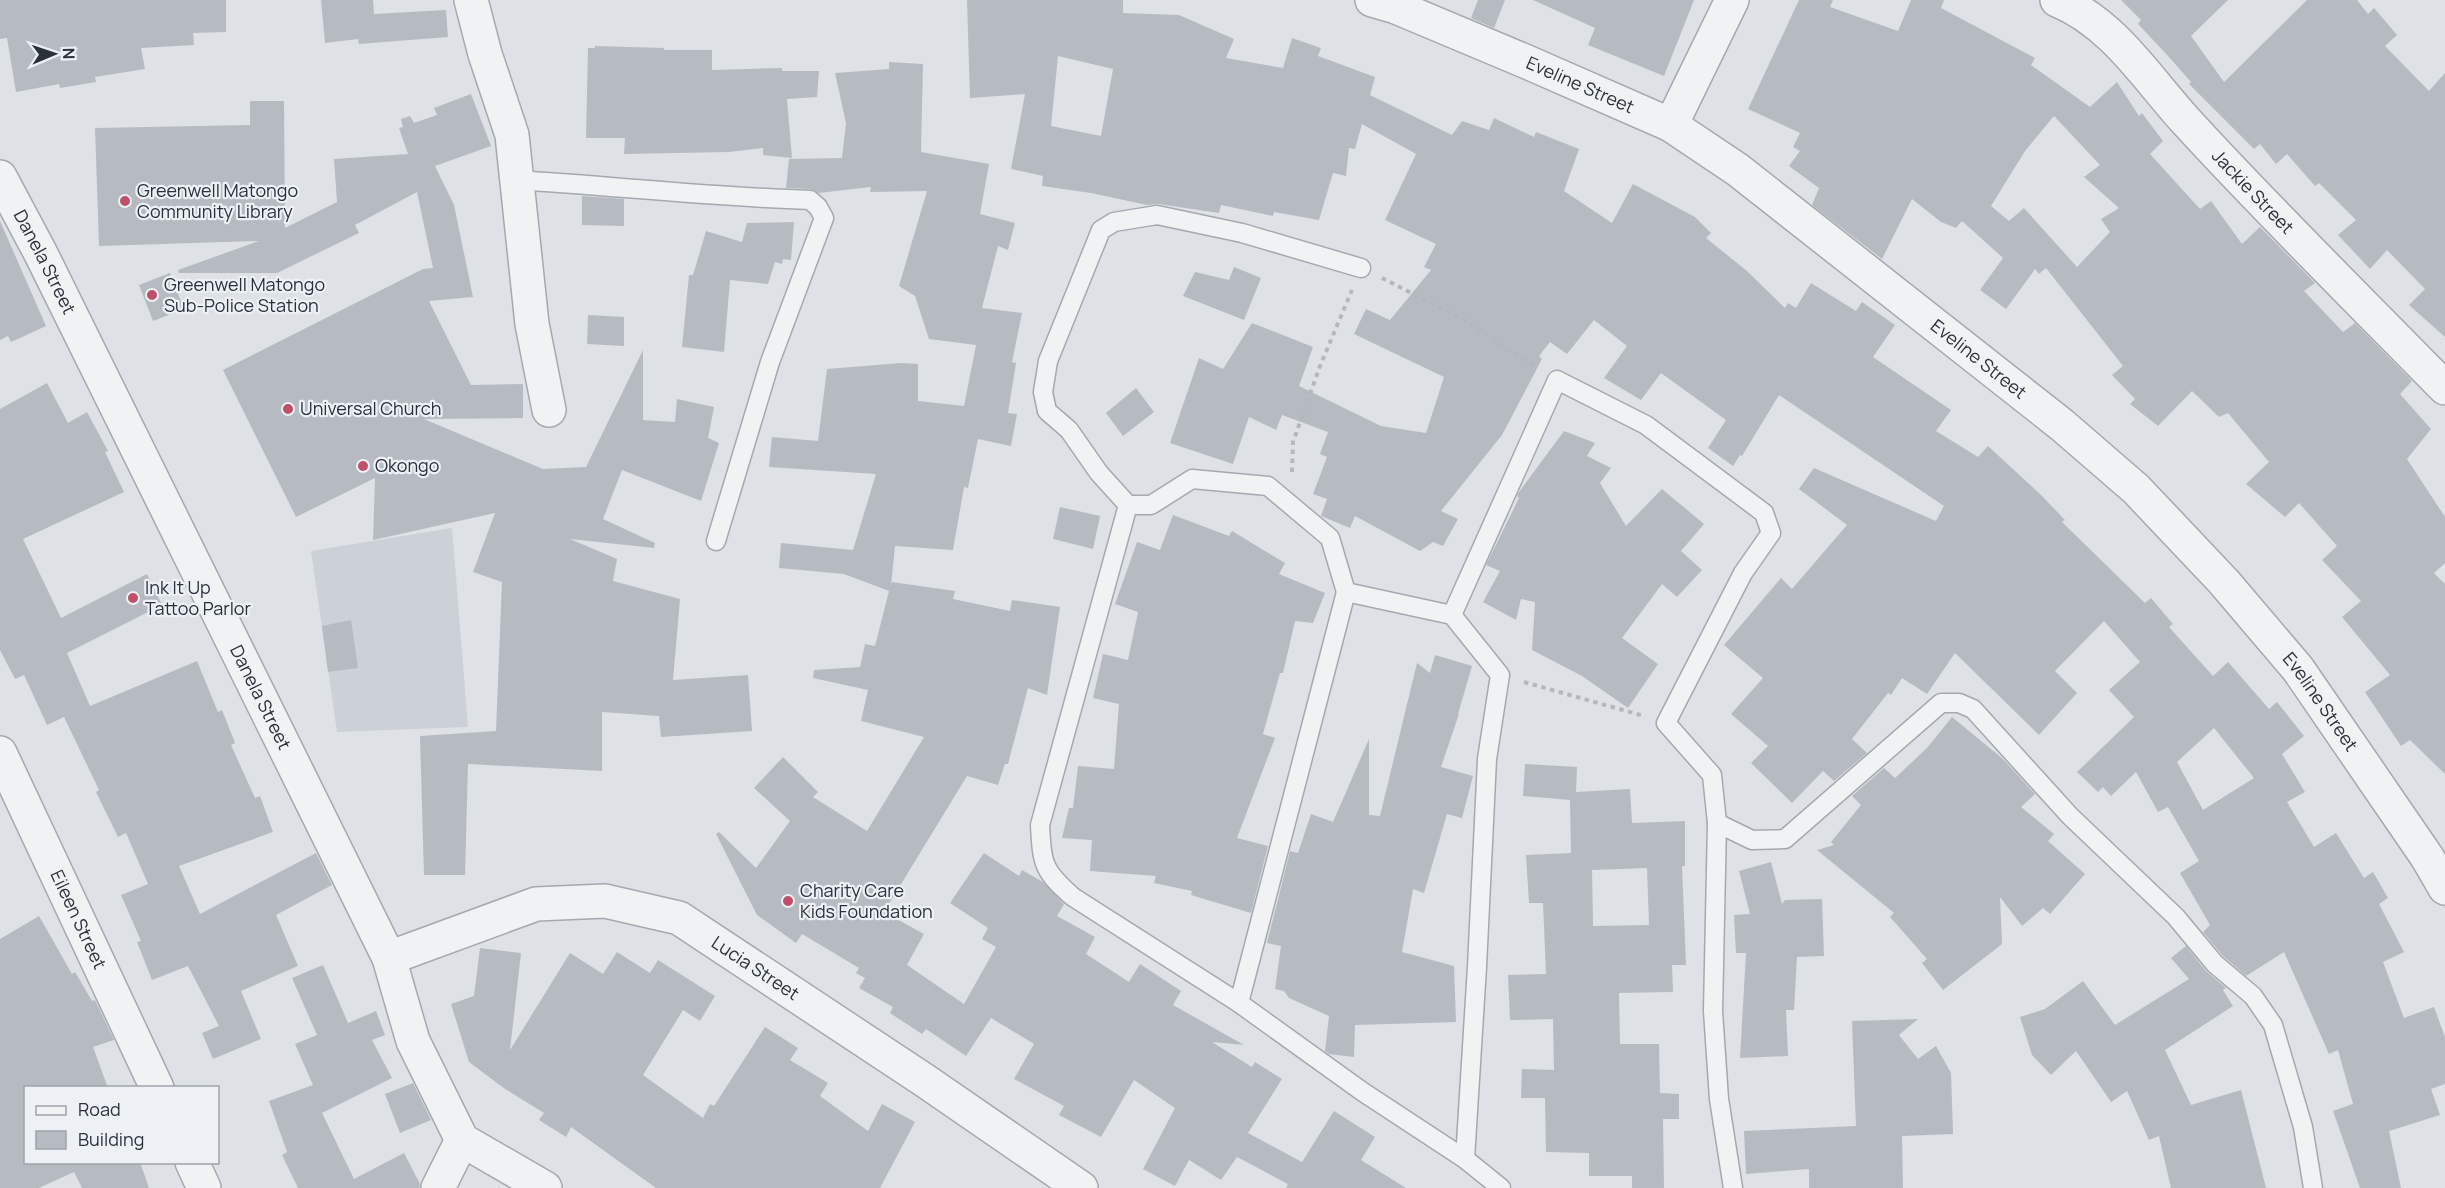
<svg xmlns="http://www.w3.org/2000/svg" width="2445" height="1188" font-family="Manrope,sans-serif">
<style>
.built{fill:#ccd1d7}
.building{fill:#b6bbc2;fill-rule:evenodd}
.lines{fill:none;stroke-linecap:round;stroke-linejoin:round}
.service-casing{stroke:#a4a9af;stroke-width:21}
.minor-casing{stroke:#a4a9af;stroke-width:36}
.tertiary-casing{stroke:#a4a9af;stroke-width:36}
.path{stroke:#b4b8bc;stroke-width:4;stroke-dasharray:4.5 4.5;stroke-linecap:butt}
.service{stroke:#f0f2f4;stroke-width:18}
.minor{stroke:#f0f2f4;stroke-width:33}
.tertiary{stroke:#f0f2f4;stroke-width:33}
.poi-dot{fill:#be5069;stroke:#edf0f4;stroke-width:2}
.labels{text-anchor:middle;stroke-width:4.5;stroke-linejoin:round;paint-order:stroke}
.street-label{font-size:18px;fill:#29313b;stroke:#edf0f4}
.poi-label{font-size:18px;fill:#29313b;stroke:#edf0f4;text-anchor:start}
</style>
<rect width="100%" height="100%" fill="#dee2e6"/>
<path class="built" d="M452 528 468 727 337 732 311 551Z"/>
<g class="building">
<path d="M0 0H226V32L193 33 194 45 141 48 145 69 95 77 96 82 60 88 59 84 16 92 7 38 0 39Z"/>
<path d="M321 0H373L374 14 446 10 448 37 359 44 358 39 325 43Z"/>
<path d="M967 0H1123V13L1179 15 1234 39 1226 58 1283 68 1292 38 1321 48 1318 56 1375 77 1370 95 1452 135 1462 121 1489 130 1494 118 1534 137 1536 132 1579 149 1564 191 1612 223 1633 184 1695 217 1711 233 1706 238 1747 271 1785 308 1788 303 1796 308 1811 283 1856 311 1862 302 1895 325 1873 357 1951 410 1936 431 1978 457 1988 446 2041 495 2065 520 2062 522 2145 603 2151 598 2173 624 2169 627 2213 676 2228 662 2269 709 2277 702 2304 736 2282 754 2305 792 2287 802 2314 847 2336 833 2364 878 2373 872 2388 898 2379 904 2404 952 2383 962 2404 1018 2434 1007 2445 1037V1084L2431 1089 2440 1115 2389 1131 2401 1188H2360L2333 1111 2353 1104 2338 1050 2329 1054 2284 952 2246 976 2223 956 2203 932 2210 925 2180 873 2199 861 2168 807 2158 812 2136 772 2111 796 2103 787 2098 792 2077 772 2134 717 2109 690 2140 662 2104 621 2055 671 2077 693 2039 735 1955 653 1927 694 1902 678 1891 695 1888 693 1852 739 1867 753 1834 781 1823 771 1792 803 1751 763 1768 746 1731 714 1763 678 1724 645 1781 578 1792 589 1847 525 1799 489 1814 468 1936 521 1944 506 1779 395 1742 456 1740 455 1733 466 1708 448 1726 420 1661 373 1641 400 1604 378 1627 346 1594 320 1567 354 1550 342 1539 356 1542 359 1502 435 1441 511 1458 519 1443 546 1433 542 1420 551 1355 516 1350 528 1321 516 1327 499 1313 494 1327 457 1320 454 1328 432 1282 415 1276 430 1249 417 1233 464 1170 443 1199 358 1223 369 1252 323 1313 347 1299 386 1381 426 1426 433 1444 377 1354 334 1366 309 1390 320 1431 270 1424 267 1436 244 1385 220 1416 154 1362 124 1355 149 1349 148 1346 176 1333 173 1319 220 1274 212 1273 216 1221 205 1219 213 1159 204 1147 205 1091 193 1042 186 1043 176 1011 169 1025 94 970 98ZM1058 56 1113 69 1101 136 1051 126ZM2214 728 2254 778 2203 810 2177 762Z"/>
<path d="M1478 0H1505L1494 28 1471 18Z"/>
<path d="M1533 0H1694L1664 76 1588 45 1595 28Z"/>
<path d="M1799 0H1833L1830 7 1898 31 1911 0H1944L1941 8 2035 58 2031 65 2090 107 2117 82 2139 116 2142 113 2163 141 2150 154 2200 209 2211 201 2242 244 2260 227 2315 283 2304 291 2343 332 2355 323 2412 381 2400 394 2431 429 2407 459 2445 517V563L2434 573 2445 584V774L2410 740 2401 746 2365 692 2390 675 2342 617 2361 601 2322 560 2337 546 2299 503 2285 517 2246 484 2269 462 2228 413 2219 417 2192 391 2158 426 2130 404 2135 399 2112 375 2123 366 2046 268 2039 274 2035 269 2006 309 1980 290 2003 258 1962 221 1956 228 1941 222 1912 199 1882 259 1812 205 1819 188 1789 166 1800 151 1793 147 1800 133 1748 109ZM2054 116 2100 165 2084 177 2119 208 2101 219 2110 232 2077 267 2024 208 2009 221 1991 206 2025 151Z"/>
<path d="M2121 0H2228L2191 36 2224 82 2307 0H2357L2368 14 2374 8 2397 35 2385 46 2429 91 2445 73V337L2409 305 2425 289 2387 250 2370 269 2338 235 2356 220 2319 183 2315 186 2287 154 2276 164 2260 144 2254 149 2189 84 2191 82 2169 57 2138 24 2141 20Z"/>
<path d="M595 46 664 48V50H712V70L782 68V71H819L817 97 787 99 792 158 763 155V148L729 152 624 154 625 138H586L588 48H595Z"/>
<path d="M889 62 923 64 921 152 989 164 980 214 1015 223 1008 250 998 246 982 308 1022 313 1012 362 1016 363 1008 413 1017 414 1011 446 978 439 968 488 964 487 953 550 895 546 891 586 892 582 955 591 953 599 1010 611 1012 600 1060 607 1047 695 1028 688 1008 764H1005L998 785 967 776 884 912 924 934 907 965 964 1004 996 947 982 939 988 928 950 903 984 853 1019 876 1022 870 1043 882 1064 904 1057 916 1095 937 1086 954 1129 982 1140 964 1181 991 1173 1005 1244 1045 1212 1042 1252 1067 1255 1062 1282 1079 1248 1133 1302 1162 1334 1111 1375 1137 1361 1160 1406 1188H1286L1288 1184 1237 1157 1221 1180 1189 1160 1175 1186 1143 1169 1175 1108 1134 1080 1101 1137 1059 1115 1064 1106 1014 1079 1034 1044 991 1018 966 1056 926 1029 922 1034 890 1013 893 1007 859 988 865 978 856 973 859 968 802 934 796 943 757 915 716 834 719 832 756 868 790 821 754 788 783 757 818 792 813 797 867 831 924 737 861 721 868 690 813 678 814 670 860 667 865 644 875 646 889 591 844 574 779 568 781 543 853 550 876 474 769 467 772 437 818 441 827 369 901 363 918 364V401L964 406 976 345 929 339 915 296 899 286 927 191 870 192 871 187 819 193 810 189 786 188 789 159 842 158 846 123 835 73 889 69Z"/>
<path d="M471 94 491 146 435 166 454 205 473 297 429 301 471 385 523 384V418L424 419 543 469 586 467 643 350V420L675 422 677 399 714 407 708 438 719 443 701 501 622 470 603 519 655 543 654 548 570 539 617 559 613 581 680 599 673 680 748 675 752 731 661 737 659 716 602 712V771L468 764 465 875H424L420 736 496 731 502 582 473 572 495 513 373 540 375 478 296 517 223 370 423 269 433 268 417 192 355 225 359 233 277 273H179L178 270 259 241 99 246 95 128 250 125V101H284L285 228 337 202 334 159 408 154 399 128 403 127 401 119 410 116 414 123 437 115 434 108Z"/>
<path d="M582 196 624 199V226L582 225Z"/>
<path d="M0 221 46 326 11 342 8 336 0 340Z"/>
<path d="M794 222 791 260 783 259 782 264 775 262 768 284 730 280 724 352 682 347 689 275H693L706 231 742 242 747 223Z"/>
<path d="M1234 267 1261 278 1244 320 1183 296 1195 272 1229 280Z"/>
<path d="M170 273 184 309 153 321 139 285Z"/>
<path d="M588 315 624 317V346L587 344Z"/>
<path d="M47 383 68 423 87 412 108 451 105 452 124 492 23 539 61 618 147 574 162 605 67 653 90 706 197 661 218 712 222 710 235 743 231 745 255 798 260 796 273 832 179 866 200 914 316 853 332 885 276 915 298 966 241 991 261 1039 213 1059 202 1033 219 1026 188 966 152 980 137 942 141 941 121 895 148 884 126 833 118 837 96 792 99 790 64 717 47 725 24 675 15 679 0 650V409Z"/>
<path d="M1136 388 1154 412 1123 436 1106 413Z"/>
<path d="M1564 431 1595 443 1587 456 1611 468 1600 483 1626 526 1662 489 1704 524 1681 551 1702 570 1677 597 1662 584 1622 638 1658 664 1628 708 1582 676 1532 650 1535 602 1521 599 1516 620 1483 602 1500 571 1486 565 1519 498 1517 496 1519 492Z"/>
<path d="M1060 507 1100 516 1093 549 1053 539Z"/>
<path d="M1173 515 1229 536 1232 531 1285 563 1279 574 1325 593 1313 623 1295 621 1283 673H1280L1263 734 1275 738 1237 838 1268 846 1251 913 1191 895 1192 891 1154 883 1156 876 1090 871 1092 840 1062 838 1069 808H1073L1078 766 1114 769 1119 704 1093 698 1103 654 1128 660 1138 612 1115 604 1137 542 1160 550Z"/>
<path d="M351 620 358 668 328 672 322 626Z"/>
<path d="M1435 655 1472 666 1458 714H1459L1441 767 1473 776 1462 818 1447 814 1424 893 1413 889 1402 952 1454 966 1456 1022 1355 1025 1354 1057 1329 1054 1325 1051 1329 1016 1289 998 1284 991 1275 989 1281 946 1267 943 1290 851 1298 853 1311 814 1333 822 1369 739V815L1380 816 1417 663 1430 673Z"/>
<path d="M1952 717 2003 759 2035 794 2021 807 2054 834 2048 841 2085 874 2050 914 2043 908 2022 926 2000 897 2002 944 1943 990 1922 963 1927 959 1890 917 1894 913 1817 850 1834 845 1831 842 1861 805 1852 796 1884 768 1895 778 1927 748Z"/>
<path d="M1525 764 1577 767 1576 792 1630 789 1632 823 1685 821V866H1682L1686 965H1672L1673 992 1619 993 1620 1044H1659L1660 1093 1679 1094V1119H1663L1664 1188H1632V1176H1589V1153L1546 1152 1545 1098H1521L1522 1069 1554 1070 1553 1019 1510 1020 1508 975 1546 974 1543 903H1529L1526 855 1571 853 1570 800 1523 796ZM1647 868 1649 925 1593 926 1592 870Z"/>
<path d="M1771 862 1782 904 1785 900 1822 899 1824 956 1797 957 1794 1010H1786L1788 1056 1740 1058 1746 953H1736L1734 915 1750 914 1739 871Z"/>
<path d="M39 916 72 974 75 972 92 1001 95 1000 114 1040 93 1047 108 1088H26V1162H140L149 1188H82L74 1172 39 1188H0V939Z"/>
<path d="M2186 946 2206 971 2226 988 2223 990 2233 1006 2165 1050 2191 1105 2241 1090 2266 1188H2171L2159 1136 2149 1140 2127 1091 2111 1102 2076 1051 2051 1075 2032 1055 2020 1017 2045 1009 2083 981 2115 1025 2189 979 2171 958Z"/>
<path d="M480 948 521 953 510 1050 570 953 603 974 617 952 650 973 658 960 715 996 700 1021 683 1010 643 1075 703 1118 710 1104 714 1106 765 1027 798 1048 790 1060 828 1083 820 1096 868 1131 882 1104 915 1122 880 1188H656L571 1127 566 1137 539 1120 544 1113 505 1089 469 1062 451 1004 474 996Z"/>
<path d="M323 965 348 1023 376 1011 385 1035 372 1040 392 1078 322 1113 354 1179 404 1153 420 1184 419 1188H298L282 1155 287 1152 269 1101 313 1085 295 1044 317 1035 292 978Z"/>
<path d="M1918 1019 1899 1035 1918 1059 1936 1046 1951 1073 1953 1134 1902 1136 1903 1188H1809V1169L1746 1174 1744 1131 1856 1126 1852 1021Z"/>
<path d="M413 1083 431 1120 400 1133 385 1094Z"/>
</g>
<g class="lines">
<defs>
<g id="service">
<path d="M516 180C614 186 712 197 810 200L818 207 824 218 770 362 716 541"/>
<path d="M1361 268 1242 233 1157 215 1114 222 1101 230 1048 361 1043 392 1047 411 1069 430 1099 473 1128 505H1151L1192 479 1268 486 1330 538 1346 592 1452 615 1500 675 1487 759 1477 967 1465 1159"/>
<path d="M1128 505 1040 825C1042 864 1043 871 1073 897L1239 1003 1363 1092 1465 1159 1501 1188"/>
<path d="M1452 615 1557 380 1646 425 1764 513 1771 533 1743 573 1666 723 1712 775 1717 823 1713 1011 1719 1099 1733 1188"/>
<path d="M1717 823 1752 840 1785 839 1941 703H1959L1973 709 2070 816 2176 917 2215 964 2253 996 2273 1025 2303 1127 2313 1188"/>
<path d="M1239 1003 1346 592"/>
</g>
<g id="minor">
<path d="M471 0 485 54 512 135 532 324 549 410"/>
<path id="s1" d="M2057 0C2113 23 2146 77 2185 120 2269 212 2358 299 2445 388"/>
<path d="M1671 125 1732 0"/>
<path id="s2" d="M0 177 41 254 389 958 413 1041 462 1140 545 1188"/>
<path id="s3" d="M0 753 157 1088"/>
<path id="s4" d="M389 958 536 904 605 901 679 918 924 1080 1081 1188"/>
<path d="M192 1162 204 1188"/>
<path d="M438 1188 462 1140"/>
</g>
<g id="tertiary">
<path id="s5" d="M1372 0 1396 7 1527 62 1671 125 1738 170 2062 425 2136 489 2224 582 2298 669 2427 857 2445 888"/>
</g>
</defs>
<use href="#service" class="service-casing"/>
<use href="#minor" class="minor-casing"/>
<use href="#tertiary" class="tertiary-casing"/>
<g class="path">
<path d="M1382 278 1464 320 1536 367"/>
<path d="M1292 472 1293 442 1320 366 1352 290"/>
<path d="M1524 682 1644 716"/>
</g>
<use href="#service" class="service"/>
<use href="#minor" class="minor"/>
<use href="#tertiary" class="tertiary"/>
</g>
<g class="poi-dot">
<circle cx="125" cy="201" r="6"/>
<circle cx="152" cy="295" r="6"/>
<circle cx="288" cy="409" r="6"/>
<circle cx="363" cy="466" r="6"/>
<circle cx="133" cy="598" r="6"/>
<circle cx="788" cy="901" r="6"/>
</g>
<g class="labels">
<g class="street-label">
<text dy="6" stroke="none"><textPath href="#s5" startOffset="225">Eveline Street</textPath></text>
<text dy="6" stroke="none"><textPath href="#s1" startOffset="276">Jackie Street</textPath></text>
<text dy="6" stroke="none"><textPath href="#s2" startOffset="96">Danela Street</textPath></text>
<text dy="6" stroke="none"><textPath href="#s5" startOffset="711">Eveline Street</textPath></text>
<text dy="6" stroke="none"><textPath href="#s2" startOffset="582">Danela Street</textPath></text>
<text dy="6" stroke="none"><textPath href="#s5" startOffset="1197">Eveline Street</textPath></text>
<text dy="6" stroke="none"><textPath href="#s3" startOffset="184">Eileen Street</textPath></text>
<text dy="6" stroke="none"><textPath href="#s4" startOffset="393">Lucia Street</textPath></text>
</g>
<g class="poi-label">
<text x="137" y="197">Greenwell Matongo<tspan x="137" dy="21">Community Library</tspan></text>
<text x="164" y="291">Greenwell Matongo<tspan x="164" dy="21">Sub-Police Station</tspan></text>
<text x="300" y="415">Universal Church</text>
<text x="375" y="472">Okongo</text>
<text x="145" y="594">Ink It Up<tspan x="145" dy="21">Tattoo Parlor</tspan></text>
<text x="800" y="897">Charity Care<tspan x="800" dy="21">Kids Foundation</tspan></text>
</g>
</g>
<rect x="24" y="1086" width="195" height="78" fill="#edf0f4" stroke="#9fa4aa" stroke-width="1.5"/>
<rect x="36" y="1106" width="30" height="9" fill="#f0f2f4" stroke="#9fa4aa" stroke-width="1.5"/>
<text x="78" y="1116" font-size="18" fill="#29313b">Road</text>
<rect x="36" y="1131" width="30" height="18" fill="#b6bbc2" stroke="#9fa4aa" stroke-width="1.5"/>
<text x="78" y="1146" font-size="18" fill="#29313b">Building</text>
<g transform="translate(54 54) rotate(88)" stroke="#edf0f4" stroke-width="4.5" paint-order="stroke">
<path d="M0-4.5L10 22L0 15L-10 22Z" fill="#29313b"/>
<text y="-9" font-size="16" font-weight="bold" text-anchor="middle" fill="#29313b">N</text>
</g>
</svg>
